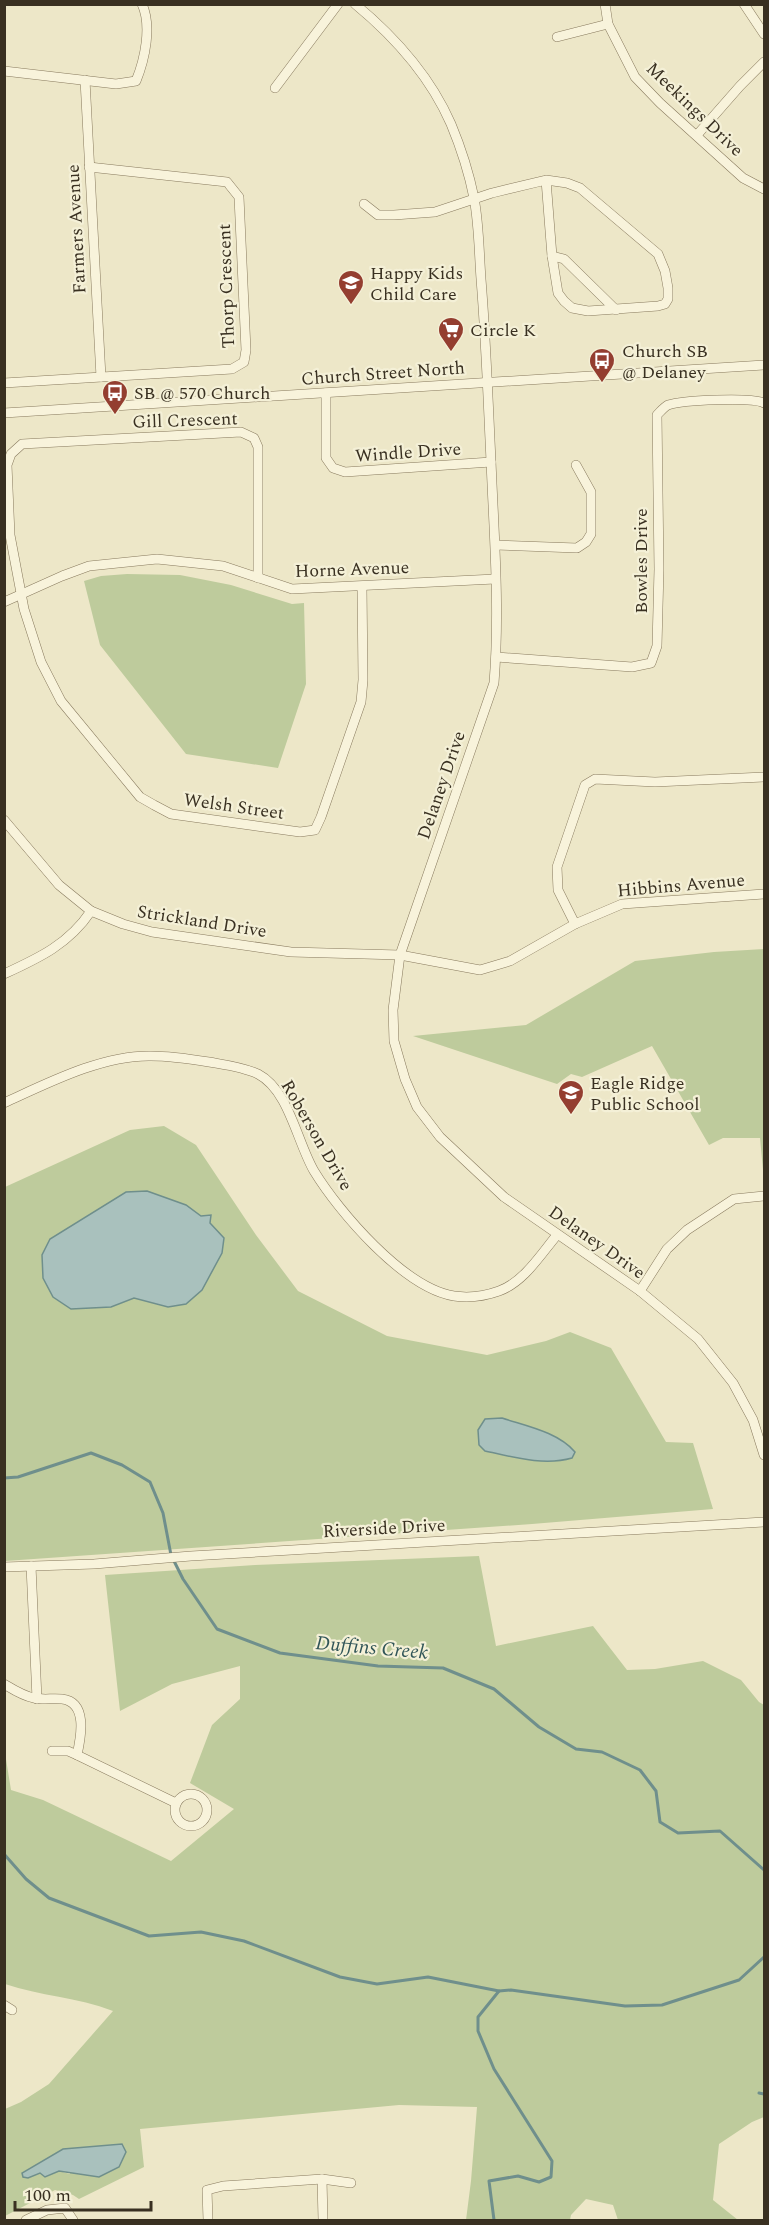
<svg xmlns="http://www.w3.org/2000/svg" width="769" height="2225" font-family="Spectral,serif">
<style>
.green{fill:#becb9c;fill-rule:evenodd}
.water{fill:#a9c1bd;stroke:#6f8f8c;stroke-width:1.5}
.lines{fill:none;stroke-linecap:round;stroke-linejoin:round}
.stream{stroke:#6f8f8c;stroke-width:3}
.minor-casing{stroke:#887a5e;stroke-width:10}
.minor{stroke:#f8f3db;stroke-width:9}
.labels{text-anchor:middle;stroke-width:4.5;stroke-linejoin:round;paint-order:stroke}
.street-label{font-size:18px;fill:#393021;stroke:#f4f0d7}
.poi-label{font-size:18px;fill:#393021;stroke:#f4f0d7;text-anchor:start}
.water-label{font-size:20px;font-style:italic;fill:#315558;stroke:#f4f0d7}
</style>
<rect width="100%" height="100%" fill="#ede7c8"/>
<g class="green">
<path d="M127 574 180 575 231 585 292 604 304 603 306 684 278 768 186 754 100 645 84 581 101 576Z"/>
<path d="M764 949V1181L760 1138H723L709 1145 652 1046 582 1077 571 1074 557 1084 413 1036 526 1025 635 961 714 952Z"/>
<path d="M164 1126 196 1145 256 1235 298 1291 387 1336 487 1355 546 1341 570 1332 611 1348 666 1442 693 1443 713 1509 532 1524 5 1561V1187L130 1130Z"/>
<path d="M479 1556 496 1646 593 1626 627 1670 655 1669 703 1661 741 1680 759 1702 764 1705V2117L752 2122 719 2144 713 2200 738 2220H618L613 2205 586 2199 571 2215 570 2220H466L471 2181 477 2107 399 2105 140 2129 144 2167 79 2199 73 2195 55 2190 5 2216V2109L21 2102 49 2084 113 2011C77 1997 40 1996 5 1984V1753L11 1790 43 1800 171 1861 234 1809 190 1783 212 1725 240 1699V1666L172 1684 120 1711 105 1575 255 1565ZM63 2149 70 2174 59 2171 45 2177 40 2173H22Z"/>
</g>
<g class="water">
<path d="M147 1191 186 1205 201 1216 211 1215 210 1223 224 1238 222 1253 202 1290 186 1304 168 1307 134 1298 111 1307 71 1309 53 1297 43 1278 42 1255 50 1239 126 1192Z"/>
<path d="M502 1418C526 1426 558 1432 575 1452L572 1458C544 1466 513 1457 485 1451L479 1445 478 1430 485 1419Z"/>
<path d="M122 2144 126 2152 119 2167 99 2177 59 2171 45 2177 40 2173 28 2178 23 2177 22 2173 63 2149Z"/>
</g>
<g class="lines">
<g class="stream">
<path d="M4 1478 18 1477 91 1453 122 1465 150 1482 163 1513 171 1555"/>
<path d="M174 1561 183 1579 217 1629 280 1653 378 1666 443 1668 494 1689 539 1727 576 1749 602 1752 640 1770 656 1791 660 1822 678 1833 720 1831 764 1870"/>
<path d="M4 1854 26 1879 49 1898 149 1936 201 1932 244 1941 340 1977 377 1984 428 1977 499 1991 511 1990 625 2006 662 2005 739 1980 764 1957"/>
<path d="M759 2093 764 2094"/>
<path d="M494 2220 489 2181 518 2176 539 2182 551 2177 552 2161 494 2069 478 2031V2017L499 1991"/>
</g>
<defs>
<g id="minor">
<path d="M355 4C395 37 430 76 451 124 461 148 469 173 474 198 479 224 479 252 481 279 486 340 488 400 491 461 494 535 500 609 494 683L400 955 393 1010 394 1041 405 1079 417 1107 440 1137 504 1197 640 1291 698 1339 733 1383 753 1420 764 1455"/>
<path d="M605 4 608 24 635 77 660 103 743 178 764 189"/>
<path d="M744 4 764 34"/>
<path d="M557 37 608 24"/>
<path d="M4 71 116 84 136 81C145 59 152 26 142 4"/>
<path d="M85 80 101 377"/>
<path d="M275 88 338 4"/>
<path d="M697 135 740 86 764 62"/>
<path d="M364 204 378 215H394L435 212 492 193 546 180 567 183 580 188 658 254 665 271 668 288V299L665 304 658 306 588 311 572 308 564 301 558 293 552 256 546 180"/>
<path d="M552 256 564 259 616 310"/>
<path d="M4 383 232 369 244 362 246 350 239 197 227 182 89 167"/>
<path d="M326 393V458L333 468 345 472 491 462"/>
<path d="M4 413 764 365"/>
<path d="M496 545 577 548 586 542 591 534V492L576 465"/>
<path d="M258 578V447L254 438 241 432 22 444 11 454 7 465 10 535 24 609 41 662 61 701 140 797 154 805 171 814 300 832 315 830 321 817 361 702 363 680 362 587"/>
<path d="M4 602 62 576 89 566 157 559 223 566 292 589 495 579"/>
<path d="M496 657 632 667 651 663 657 646 659 569 657 415C661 411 664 407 668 405 682 400 752 397 764 403"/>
<path d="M4 820 59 885 91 911 123 924 152 932 291 952 400 955 480 970 510 961 575 924 622 904 764 894"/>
<path d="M575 924 558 890 557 867 585 785 595 779 655 782 764 777"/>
<path d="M4 974C39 958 69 944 91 911"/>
<path d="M4 1103C48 1083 102 1055 151 1056 170 1056 190 1059 209 1062 226 1065 243 1067 258 1074 289 1090 297 1142 314 1171 339 1212 404 1288 454 1296 468 1298 485 1296 499 1291 524 1282 541 1254 557 1235"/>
<path d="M640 1291 667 1249 687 1230 734 1199 764 1196"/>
<path d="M31 1566 37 1699"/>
<path d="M4 1567 94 1564 191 1556 764 1522"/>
<path d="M4 1684C14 1690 23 1696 34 1698 43 1700 53 1698 62 1699 88 1702 81 1737 77 1755L176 1803"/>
<path d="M52 1751H68L77 1755"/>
<circle cx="191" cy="1810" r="16"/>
<path d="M4 2005 12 2010"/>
<path d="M322 2179 323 2220"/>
<path d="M26 2220 47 2210 65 2208 73 2220"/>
<path d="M208 2220 207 2190 223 2186 322 2179 351 2183"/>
</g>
</defs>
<use href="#minor" class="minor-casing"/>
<use href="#minor" class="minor"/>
</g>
<defs>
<symbol id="school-pin" viewBox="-11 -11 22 30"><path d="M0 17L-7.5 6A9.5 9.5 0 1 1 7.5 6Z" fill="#943e30" stroke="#f4f0d7"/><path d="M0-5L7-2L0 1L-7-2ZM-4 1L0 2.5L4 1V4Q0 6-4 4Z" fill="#fff"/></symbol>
<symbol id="supermarket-pin" viewBox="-11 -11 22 30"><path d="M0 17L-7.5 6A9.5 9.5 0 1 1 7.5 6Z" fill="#943e30" stroke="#f4f0d7"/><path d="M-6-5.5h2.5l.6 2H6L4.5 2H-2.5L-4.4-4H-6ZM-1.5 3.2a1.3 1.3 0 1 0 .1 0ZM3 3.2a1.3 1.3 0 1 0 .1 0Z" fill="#fff"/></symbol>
<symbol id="bus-pin" viewBox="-11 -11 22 30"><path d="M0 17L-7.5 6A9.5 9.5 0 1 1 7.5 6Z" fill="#943e30" stroke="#f4f0d7"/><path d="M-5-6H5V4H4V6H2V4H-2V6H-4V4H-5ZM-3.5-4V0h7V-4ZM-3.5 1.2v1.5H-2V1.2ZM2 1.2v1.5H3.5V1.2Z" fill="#fff"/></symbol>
</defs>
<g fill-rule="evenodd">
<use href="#school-pin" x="336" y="268" width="30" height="40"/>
<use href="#supermarket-pin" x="436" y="315" width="30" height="40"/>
<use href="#bus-pin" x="587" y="346" width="30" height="40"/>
<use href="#bus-pin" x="100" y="378" width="30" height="40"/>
<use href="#school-pin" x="556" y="1078" width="30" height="40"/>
</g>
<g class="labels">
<g class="street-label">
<text transform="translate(695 109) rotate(44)" y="6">Meekings Drive</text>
<text transform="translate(76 229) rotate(-93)" y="6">Farmers Avenue</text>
<text transform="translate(226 286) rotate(-92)" y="6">Thorp Crescent</text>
<text transform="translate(383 373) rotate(-4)" y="6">Church Street North</text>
<text transform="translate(185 420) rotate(-2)" y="6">Gill Crescent</text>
<text transform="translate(408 452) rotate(-4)" y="6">Windle Drive</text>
<text transform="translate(641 561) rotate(-90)" y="6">Bowles Drive</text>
<text transform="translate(352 569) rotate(-2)" y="6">Horne Avenue</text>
<text transform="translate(441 785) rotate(-71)" y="6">Delaney Drive</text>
<text transform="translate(234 806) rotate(8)" y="6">Welsh Street</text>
<text transform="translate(681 885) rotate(-5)" y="6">Hibbins Avenue</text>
<text transform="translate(202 921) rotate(9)" y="6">Strickland Drive</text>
<text transform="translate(317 1135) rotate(60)" y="6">Roberson Drive</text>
<text transform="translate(597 1242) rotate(35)" y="6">Delaney Drive</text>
<text transform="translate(384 1528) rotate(-3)" y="6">Riverside Drive</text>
</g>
<g class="poi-label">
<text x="370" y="279">Happy Kids<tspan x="370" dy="21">Child Care</tspan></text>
<text x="470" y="336">Circle K</text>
<text x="622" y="357">Church SB<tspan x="622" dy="21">@ Delaney</tspan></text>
<text x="134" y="399">SB @ 570 Church</text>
<text x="590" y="1089">Eagle Ridge<tspan x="590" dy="21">Public School</tspan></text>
</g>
<g class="water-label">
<text transform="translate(372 1647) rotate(5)" y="7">Duffins Creek</text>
</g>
</g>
<rect width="769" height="2225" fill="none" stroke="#393021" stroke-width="12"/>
<path d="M15 2201v9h136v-9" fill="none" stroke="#393021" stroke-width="3"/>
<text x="24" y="2201" font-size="18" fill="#393021" stroke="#f4f0d7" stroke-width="4.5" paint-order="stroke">100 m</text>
</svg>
